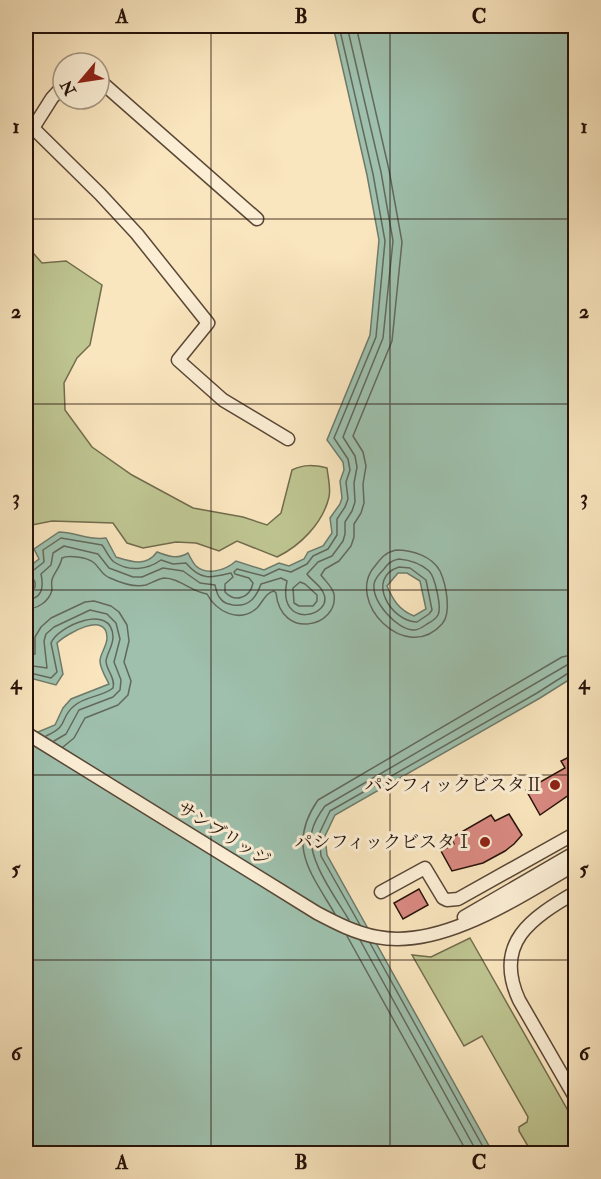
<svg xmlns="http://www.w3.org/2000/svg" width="601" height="1179" font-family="'IM FELL Double Pica','Noto Serif JP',serif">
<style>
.green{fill:#bec591;stroke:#726c4d;stroke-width:1.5}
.water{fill:#9ec0ad;stroke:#6e7a6b;stroke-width:1.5;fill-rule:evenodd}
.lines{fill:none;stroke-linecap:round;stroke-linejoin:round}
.shore{stroke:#62695b;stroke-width:1.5}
.building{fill:#d98981;stroke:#251209;stroke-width:1.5}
.minor-casing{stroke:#5a4736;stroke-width:15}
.minor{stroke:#fbeed5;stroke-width:12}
.grid{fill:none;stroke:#251209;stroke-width:1.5;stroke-opacity:0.55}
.poi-dot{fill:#8f2418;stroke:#fbeed5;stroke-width:2}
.labels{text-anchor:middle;stroke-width:6;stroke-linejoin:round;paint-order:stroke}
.poi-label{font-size:18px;fill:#251209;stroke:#fbeed5;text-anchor:end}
.street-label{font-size:18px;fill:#251209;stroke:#fbeed5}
.neatline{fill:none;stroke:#251209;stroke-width:2}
.grid-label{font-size:20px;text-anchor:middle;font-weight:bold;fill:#251209}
</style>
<rect width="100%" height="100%" fill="#f9e5be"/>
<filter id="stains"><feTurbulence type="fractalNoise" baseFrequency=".00333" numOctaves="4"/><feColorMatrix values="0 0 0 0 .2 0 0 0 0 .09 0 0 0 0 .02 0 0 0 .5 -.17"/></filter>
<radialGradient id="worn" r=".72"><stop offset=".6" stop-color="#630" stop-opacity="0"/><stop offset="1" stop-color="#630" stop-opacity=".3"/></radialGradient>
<g class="green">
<path d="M26 245 42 263 66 261 102 285 90 345 77 358 64 383 65 410 92 447 132 475 193 508 243 517 267 525 281 513 292 470C304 464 314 465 327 468 328 477 331 489 329 497 323 523 300 546 277 557L237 541 219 551 196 543 176 542 143 548 127 543 113 523 52 521 32 525 26 521Z"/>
<path d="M470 938 575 1123V1153H532L519 1131V1127L527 1122 528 1117 482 1036 464 1046 412 955 431 957Z"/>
</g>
<path class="water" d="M333 26H575V676L540 698 335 815 325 836 327 855 493 1153H26V737L55 725 63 708 71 699 109 684C106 678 100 668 100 661 100 654 107 646 107 638 107 610 66 634 57 643L63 674 56 685 26 677V588L30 585 26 578V569L39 559 34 549 59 532C74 532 91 541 106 538L116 557C132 562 146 567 157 552 169 556 176 560 188 553 190 557 193 563 196 566 207 576 226 570 236 561L264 570 279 563 289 566 304 559 308 552 323 546 332 533 330 518 340 504 342 498 340 481 344 470 343 462 327 440 370 335 379 240 367 175ZM398 573H407L420 581 426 609 414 616C399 610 393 600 387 586Z"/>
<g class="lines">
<g class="shore">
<path d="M396 550C412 550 432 556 440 571 446 584 452 613 442 624 406 665 344 601 375 566 381 558 386 552 396 550Z"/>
<path d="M399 559C410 560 420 563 429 571 435 577 442 608 438 615 435 620 431 622 427 624 423 627 419 630 414 630 397 630 372 602 374 584 375 578 380 573 384 569 388 563 392 560 399 559Z"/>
<path d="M399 567 410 568 426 580 432 610 429 614 417 622C391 622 365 578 399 567Z"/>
<path d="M300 582 305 584 317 595V601L313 606H299L294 603 293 588Z"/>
<path d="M26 593 31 592 35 587V582L30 573 44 562 43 550 61 538 102 545C106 550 109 558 114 562 129 572 147 570 161 560L173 564 186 563C201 581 211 578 231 573L233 577 225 584V592C235 603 250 598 253 583L249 578 235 574 234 572 237 569 264 576 279 569 291 572 307 564 313 556 328 549 337 535V519L345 507 348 499 346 482 350 470 348 459 334 438 376 337 385 241 373 174 339 26"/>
<path d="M26 600C42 599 44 588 41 574L51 565 53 553 64 546 98 554 109 568 133 577H142L163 568 183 571 200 583 215 585C216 589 217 595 220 598 223 603 228 604 233 605 249 607 256 598 261 584L281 578 287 581C276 631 336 617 323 592 320 585 311 580 307 574L318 562 332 556 343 541 345 534V522L352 511 355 502 354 483 357 467 355 456 343 437 383 338 393 241 381 172 347 26"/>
<path d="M26 609C37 609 49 602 52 590 52 587 51 583 52 580 53 574 60 568 62 558 68 555 86 557 93 562 100 567 101 575 110 578 121 583 134 588 146 585 151 583 158 579 164 578 180 578 191 592 207 594 216 611 239 624 257 608 263 602 265 593 274 591L276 593C281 641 339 627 334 594 332 586 325 581 321 575L325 569 339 561 351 546 354 537V524L361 513 364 503 363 484 366 466 363 452 353 436 392 341 402 242 389 170 356 26"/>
<path d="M26 656 35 654V637L41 627 51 618 85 602 94 601 111 606 119 612 127 625 129 641 124 662 131 681 128 695 118 705 85 718 74 738 63 747"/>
<path d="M26 665 47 668 44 641 46 634 54 627 90 610 107 614 116 623 120 639 114 662 121 680 120 690 113 697 79 710 66 734 54 741"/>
<path d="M26 672 51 678 57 672 51 643C58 626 112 602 113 637 113 646 107 653 106 661 106 670 116 678 113 688 102 697 85 696 74 706 59 718 70 726 46 736"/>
<path d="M335 914C311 873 286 846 318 800L562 657 576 654"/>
<path d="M349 920C336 898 305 857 312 831 314 822 319 814 325 806L567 665 576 663"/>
<path d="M360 925 321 856 319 834 330 811 537 693 570 672 576 671"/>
<path d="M347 936 468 1154"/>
<path d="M360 940 478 1154"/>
<path d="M370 943 487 1154"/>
</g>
</g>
<g class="building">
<path d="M569 757 573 764 576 762V790L540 815 526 790 565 768 561 761Z"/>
<path d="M509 814 522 835 514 844 505 851 483 863 452 871 441 851 454 844 451 838 491 815 495 821Z"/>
<path d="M419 889 428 905 403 919 394 903Z"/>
</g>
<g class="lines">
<defs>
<g id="minor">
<path d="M99 80 257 219"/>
<path d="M26 125 33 128 100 194 137 234 208 323 178 360 223 400 288 439"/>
<path d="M33 128 52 98 63 86"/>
<path d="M26 733 317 913C336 923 355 933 377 937 442 950 520 896 576 864"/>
<path d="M381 892 425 868 443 898 447 900 458 899 576 833"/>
<path d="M576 892C531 918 493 943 519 1000L576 1099"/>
<path d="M464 917 576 852"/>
</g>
</defs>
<use href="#minor" class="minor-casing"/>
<use href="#minor" class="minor"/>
</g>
<path class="grid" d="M211 26V1154M390 26V1154M26 219H576M26 404H576M26 590H576M26 775H576M26 960H576"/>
<g class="poi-dot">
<circle cx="555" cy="785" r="6"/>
<circle cx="485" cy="842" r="6"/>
</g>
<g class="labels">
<g class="poi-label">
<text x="543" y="791">パシフィックビスタⅡ</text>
<text x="473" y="848">パシフィックビスタⅠ</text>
</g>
<g class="street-label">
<text transform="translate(224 834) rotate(32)" y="6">サンブリッジ</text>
</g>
</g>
<rect width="601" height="1179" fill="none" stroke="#f9e5be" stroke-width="66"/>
<g transform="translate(81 81) rotate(241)"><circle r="28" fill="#fbeed5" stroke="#a59683" stroke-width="1.5"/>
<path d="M0-4.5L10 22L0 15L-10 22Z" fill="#8f2418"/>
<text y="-9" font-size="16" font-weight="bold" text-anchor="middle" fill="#251209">N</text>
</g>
<rect x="33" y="33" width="535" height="1113" class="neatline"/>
<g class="grid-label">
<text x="122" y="23">A</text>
<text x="301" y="23">B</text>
<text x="479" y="23">C</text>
<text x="16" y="133">1</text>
<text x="584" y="133">1</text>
<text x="16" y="318">2</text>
<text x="584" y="318">2</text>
<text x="16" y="504">3</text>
<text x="584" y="504">3</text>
<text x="16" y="689">4</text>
<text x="584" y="689">4</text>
<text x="16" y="875">5</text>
<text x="584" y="875">5</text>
<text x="16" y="1060">6</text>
<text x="584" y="1060">6</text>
<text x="122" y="1169">A</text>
<text x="301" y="1169">B</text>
<text x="479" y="1169">C</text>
</g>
<rect width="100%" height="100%" filter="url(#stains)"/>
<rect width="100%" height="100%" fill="url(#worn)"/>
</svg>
